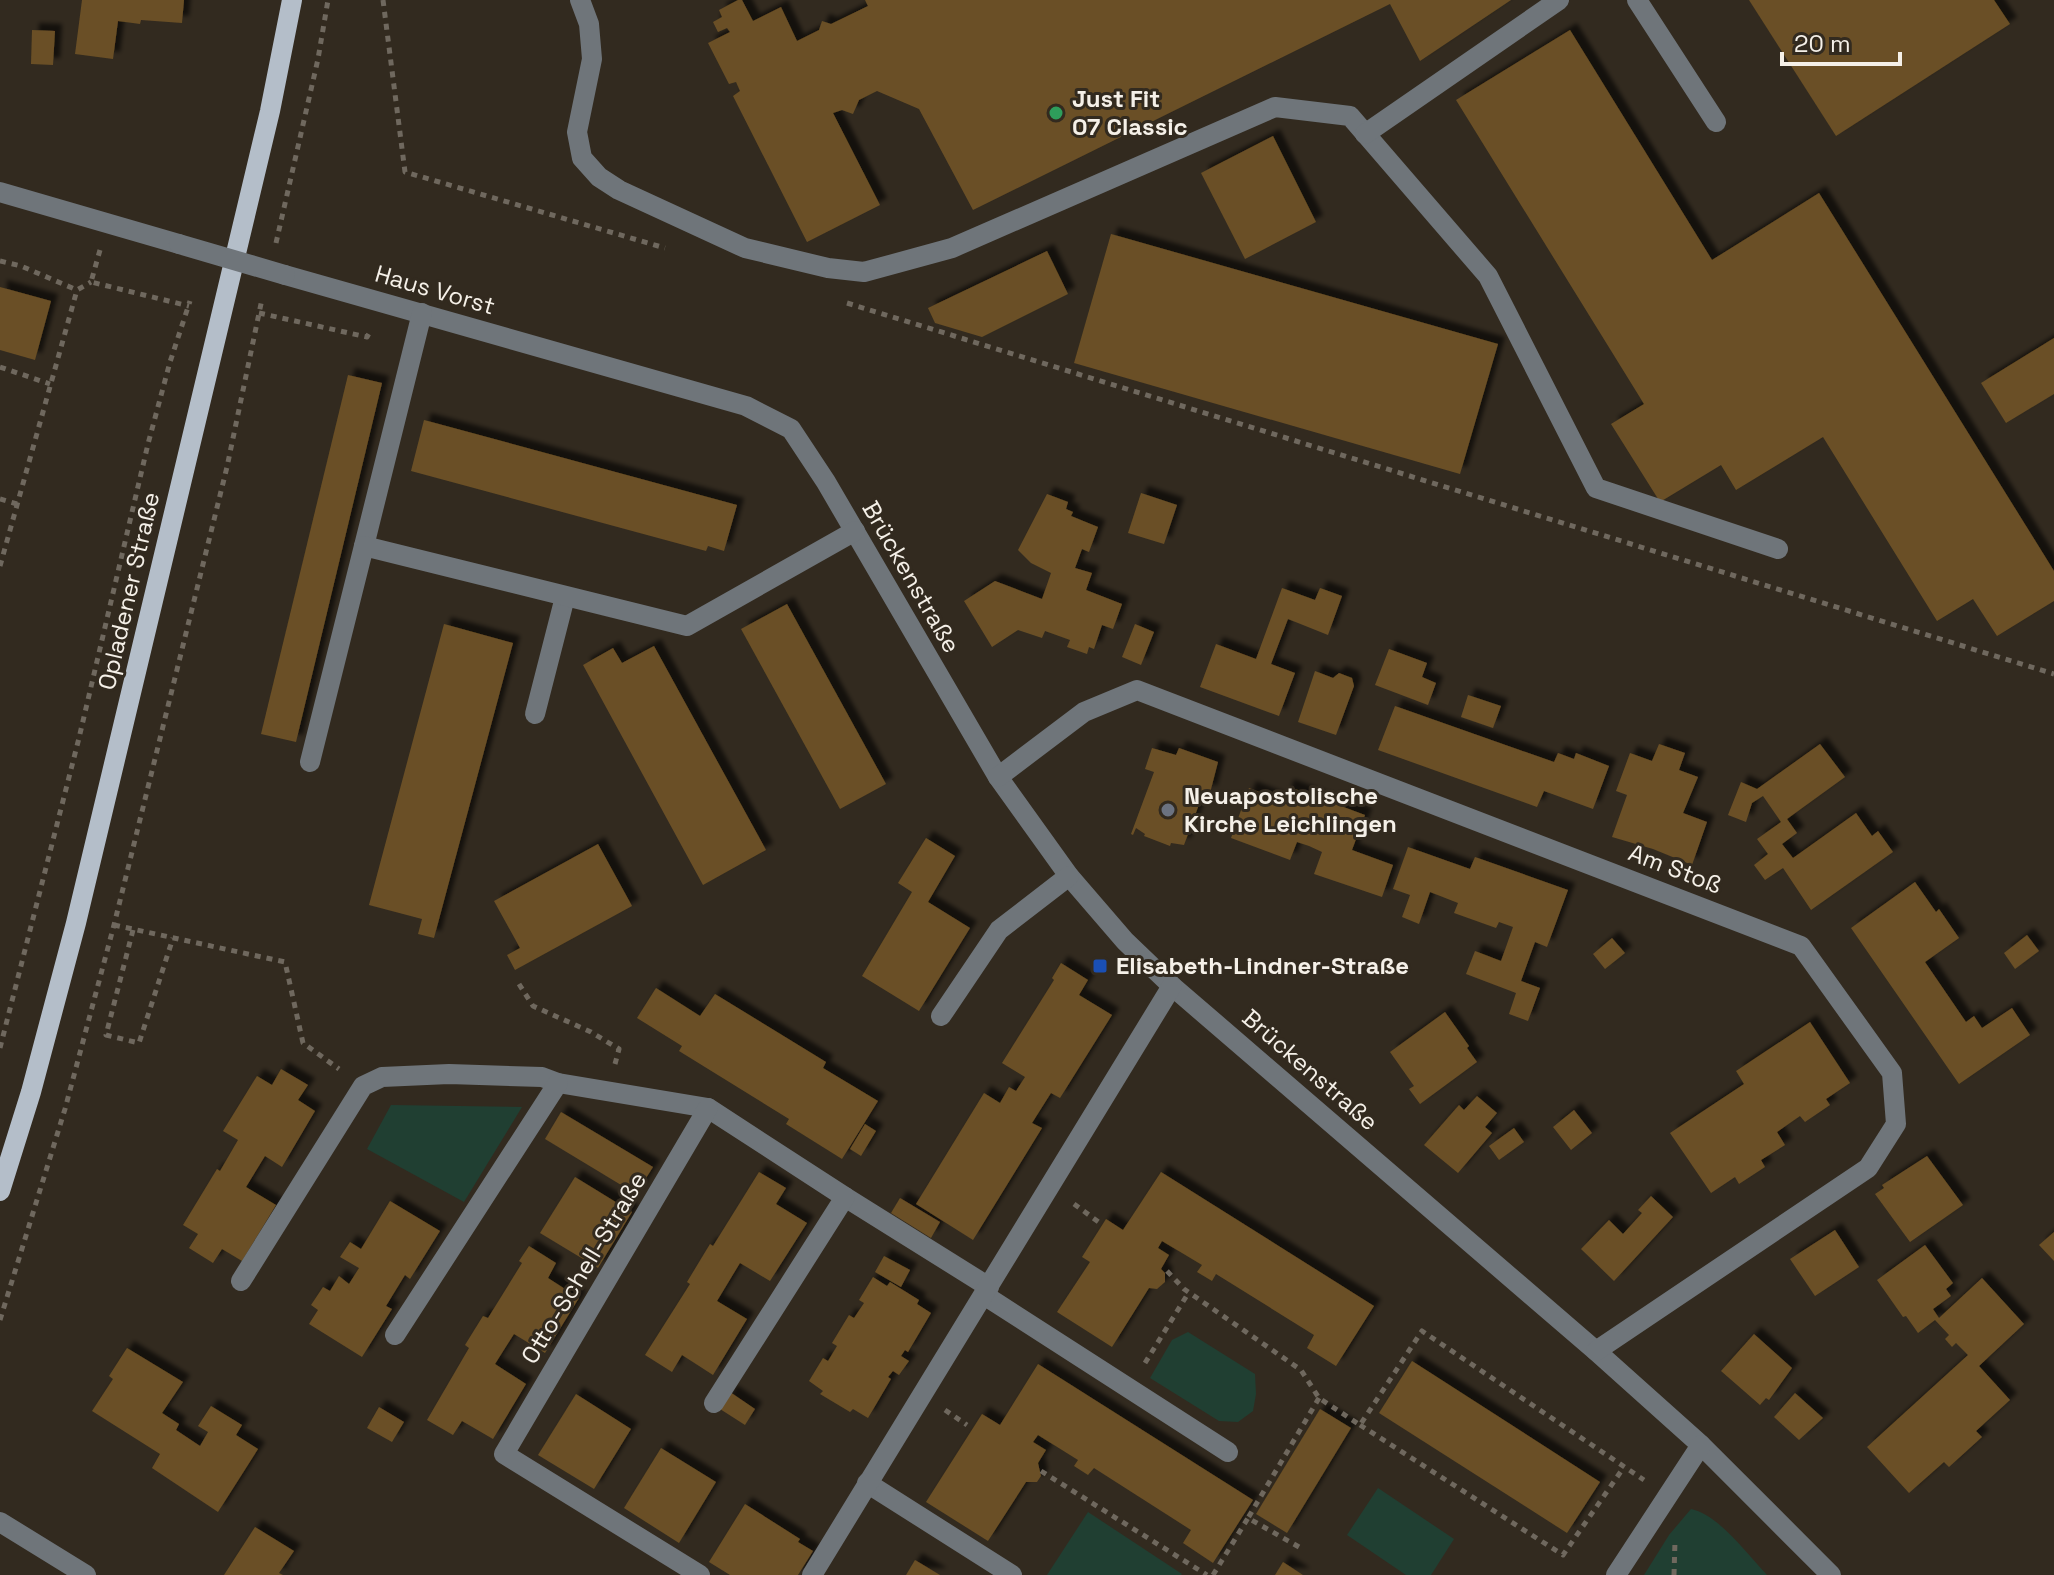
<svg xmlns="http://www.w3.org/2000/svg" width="2054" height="1575" font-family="'Space Grotesk',sans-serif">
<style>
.green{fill:#203f32}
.building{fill:#6a4f25;filter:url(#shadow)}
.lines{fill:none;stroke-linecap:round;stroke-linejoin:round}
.path{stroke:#6f685e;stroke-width:5;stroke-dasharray:6 6;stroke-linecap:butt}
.minor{stroke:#6f757a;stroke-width:20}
.major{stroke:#b4bec9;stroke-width:20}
.minor-bridge{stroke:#6f757a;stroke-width:20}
.leisure-dot{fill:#2e9e5b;stroke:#322a1f;stroke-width:3}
.worship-dot{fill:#6b7280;stroke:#322a1f;stroke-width:3}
.transit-dot{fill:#1a4fb4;stroke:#322a1f;stroke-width:3}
.labels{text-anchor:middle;stroke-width:6;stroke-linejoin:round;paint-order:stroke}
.poi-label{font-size:24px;font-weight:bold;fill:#f5f0e8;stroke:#322a1f;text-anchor:start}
.street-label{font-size:24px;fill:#f5f0e8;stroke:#322a1f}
</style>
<defs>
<filter id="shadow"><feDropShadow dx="7" dy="-7" stdDeviation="2" flood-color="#0009"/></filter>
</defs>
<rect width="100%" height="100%" fill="#322a1f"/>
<g class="green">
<path d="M391 1105 522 1107 464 1202 367 1149Z"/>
<path d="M1188 1332 1255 1374 1256 1394 1253 1411 1238 1422 1219 1421 1150 1378 1172 1340Z"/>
<path d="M1378 1488 1454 1539 1431 1575H1406L1347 1535Z"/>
<path d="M1691 1509C1718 1514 1748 1555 1767 1575H1644L1669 1535Z"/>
<path d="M1088 1512 1182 1574 1181 1575H1047Z"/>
</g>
<g class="building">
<path d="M82 0H184L182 23 141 20 140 24 118 21 113 59 75 54Z"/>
<path d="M738 0H742L753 21 781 7 797 41 819 30 822 21 831 24 868 6 865 0H1511L1420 61 1390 4 973 210 919 109 877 91 859 100 853 114 842 110 833 113 880 205 807 242 733 96 740 91 736 82 729 84 708 43 730 32 727 28 718 32 713 22 722 17 719 10Z"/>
<path d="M1749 0H1994L2010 24 1836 136Z"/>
<path d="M32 30 55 31 53 65 31 64Z"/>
<path d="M1570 30 1712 260 1819 193 2054 571V601L1997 636 1973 599 1937 621 1823 437 1736 490 1721 465 1660 502 1611 424 1644 404 1456 100Z"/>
<path d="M1273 136 1316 222 1245 259 1201 173Z"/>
<path d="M1111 234 1498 344 1460 474 1074 363Z"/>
<path d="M1047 251 1068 294 982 337 935 323 928 308Z"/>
<path d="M0 287 51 301 35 360 0 350Z"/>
<path d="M2054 338V394L2006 423 1981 383Z"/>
<path d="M348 375 382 383 296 742 261 734Z"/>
<path d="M424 420 737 505 724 551 708 546 706 551 411 471Z"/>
<path d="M1141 493 1177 505 1164 544 1128 533Z"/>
<path d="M1047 494 1068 502 1066 509 1073 512 1071 516 1098 527 1089 552 1082 549 1075 568 1092 573 1086 590 1122 604 1113 629 1102 625 1094 649 1089 647 1087 654 1067 647 1070 640 1045 631 1042 638 1018 630 992 647 964 601 995 581 1042 599 1051 573 1031 563 1018 550Z"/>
<path d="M1282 588 1315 600 1320 588 1342 596 1328 635 1288 619 1271 664 1295 673 1279 716 1200 687 1216 644 1256 659Z"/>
<path d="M787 604 886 784 840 809 741 629Z"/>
<path d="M444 624 513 643 434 938 418 934 422 919 369 905Z"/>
<path d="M1135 624 1154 632 1141 665 1122 657Z"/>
<path d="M654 646 766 850 703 885 583 665 613 648 622 663Z"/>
<path d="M1389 649 1427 663 1422 677 1436 683 1428 705 1375 685Z"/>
<path d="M1315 671 1333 678 1339 673 1352 678 1354 686 1336 735 1298 722Z"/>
<path d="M1468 695 1501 706 1493 728 1461 717Z"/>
<path d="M1395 706 1554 762 1558 753 1574 759 1576 753 1609 766 1593 809 1544 791 1537 807 1378 750Z"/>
<path d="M1659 744 1685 753 1679 770 1698 777 1683 813 1707 822 1692 865 1653 849 1612 837 1627 795 1616 791 1630 753 1652 761Z"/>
<path d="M1820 744 1845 777 1787 819 1797 833 1782 844 1793 858 1856 813 1872 836 1878 831 1893 852 1811 910 1783 868 1765 880 1754 865 1768 854 1757 839 1781 822 1763 796 1752 803 1746 822 1728 815 1741 782 1757 789Z"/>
<path d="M1152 748 1176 755 1179 748 1218 762 1210 793 1204 791 1184 845 1171 843 1170 846 1144 836 1145 834 1136 828 1133 835 1131 834 1154 772 1145 769Z"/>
<path d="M1287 786 1365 815 1352 850 1393 865 1382 897 1314 874 1322 852 1309 846 1297 842 1290 860 1231 838 1249 788 1282 801Z"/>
<path d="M926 838 955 856 928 902 970 928 919 1011 862 976 912 892 898 883Z"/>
<path d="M598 844 632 906 515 970 507 955 520 948 494 901Z"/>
<path d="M1408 847 1470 869 1475 857 1568 890 1547 947 1535 942 1521 981 1540 988 1528 1021 1509 1014 1516 993 1466 974 1475 951 1501 961 1513 927 1499 922 1496 928 1454 913 1458 903 1430 892 1419 924 1402 917 1410 895 1393 889Z"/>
<path d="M1915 882 1936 912 1939 909 1959 938 1925 962 1966 1022 1974 1016 1982 1028 2012 1008 2030 1035 1959 1084 1851 928Z"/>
<path d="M2027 935 2039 951 2015 969 2004 953Z"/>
<path d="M1612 938 1625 953 1605 969 1593 954Z"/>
<path d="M1061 963 1088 980 1079 995 1112 1015 1060 1098 1051 1093 1032 1123 1042 1128 973 1240 916 1204 984 1093 1000 1103 1009 1087 1016 1091 1025 1077 1002 1063 1054 980 1052 978Z"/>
<path d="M656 988 700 1016 715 994 826 1062 823 1068 878 1101 842 1159 786 1124 789 1119 679 1051 682 1046 637 1018Z"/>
<path d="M1445 1012 1469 1046 1467 1048 1477 1062 1420 1104 1409 1089 1414 1086 1390 1052Z"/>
<path d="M1810 1022 1850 1083 1826 1099 1830 1105 1805 1122 1800 1116 1777 1132 1785 1145 1761 1160 1765 1167 1739 1184 1735 1177 1711 1193 1670 1133 1744 1084 1736 1071Z"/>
<path d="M281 1069 308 1085 298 1100 315 1111 282 1167 265 1156 246 1187 276 1205 242 1261 222 1249 213 1263 189 1248 198 1234 183 1225 217 1169 220 1171 238 1140 223 1131 257 1076 272 1085Z"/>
<path d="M1477 1096 1497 1113 1485 1127 1492 1133 1458 1173 1424 1145 1459 1105 1464 1110Z"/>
<path d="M1574 1110 1592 1133 1571 1150 1553 1127Z"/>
<path d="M561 1112 653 1167 636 1194 545 1139Z"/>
<path d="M865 1124 876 1131 861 1156 850 1149Z"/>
<path d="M1514 1128 1524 1142 1499 1160 1489 1146Z"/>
<path d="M1927 1156 1963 1205 1910 1242 1875 1194 1884 1188 1882 1185Z"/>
<path d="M759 1172 786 1188 776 1204 807 1223 770 1281 740 1263 717 1301 747 1319 713 1375 682 1355 672 1372 645 1355 690 1284 687 1282 710 1244 713 1246Z"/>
<path d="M1161 1172 1374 1306 1336 1366 1307 1348 1314 1335 1216 1274 1212 1281 1197 1272 1202 1265 1162 1241 1158 1248 1169 1255 1161 1269 1165 1273V1282L1157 1289 1149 1288 1112 1347 1057 1312 1090 1262 1082 1257 1106 1219 1123 1230Z"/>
<path d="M575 1177 632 1212 598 1268 540 1233Z"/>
<path d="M1651 1196 1673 1217 1614 1281 1581 1249 1609 1220 1623 1234 1642 1213 1638 1210Z"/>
<path d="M900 1198 940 1222 931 1238 891 1213Z"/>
<path d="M390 1201 440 1231 410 1279 405 1275 386 1306 392 1309 362 1357 309 1324 318 1310 311 1305 323 1287 330 1291 339 1276 349 1284 359 1268 340 1257 350 1242 361 1249Z"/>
<path d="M1835 1230 1859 1267 1815 1296 1790 1259Z"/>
<path d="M2054 1232V1261L2039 1245Z"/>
<path d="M1925 1245 1953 1283 1946 1289 1951 1296 1933 1309 1939 1318 1982 1278 2024 1324 1979 1366 2010 1400 1976 1431 1982 1437 1949 1467 1944 1462 1909 1493 1867 1447 1968 1355 1956 1343 1952 1347 1945 1339 1949 1335 1935 1320 1918 1333 1906 1316 1903 1317 1877 1280Z"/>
<path d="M529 1246 556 1263 548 1278 579 1298 545 1353 514 1334 495 1364 526 1384 493 1439 462 1421 453 1435 427 1420 469 1348 465 1345 483 1316 488 1318 522 1263 519 1261Z"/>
<path d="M884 1256 910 1270 901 1287 875 1272Z"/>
<path d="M873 1277 887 1286 890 1282 919 1300 917 1304 931 1313 908 1352 905 1350 901 1356 909 1361 899 1375 893 1371 888 1377 891 1379 868 1418 853 1409 850 1412 820 1394 823 1391 809 1381 823 1358 828 1361 837 1346 832 1343 849 1315 854 1318 864 1303 859 1300Z"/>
<path d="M1754 1334 1792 1368 1769 1400 1766 1398 1760 1405 1721 1371Z"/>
<path d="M127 1348 183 1382 162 1413 179 1424 176 1430 200 1446 208 1432 198 1426 211 1406 242 1425 236 1435 258 1449 218 1512 152 1468 160 1454 92 1411 113 1379 109 1376Z"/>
<path d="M1412 1361 1600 1482 1567 1533 1379 1413Z"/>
<path d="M1038 1364 1253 1500 1213 1563 1183 1543 1191 1530 1094 1468 1088 1475 1074 1466 1078 1460 1038 1435 1033 1442 1046 1450 1038 1463 1041 1476 1037 1482H1026L988 1541 926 1502 982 1414 1000 1425Z"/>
<path d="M730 1392 755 1409 745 1425 720 1409Z"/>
<path d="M1795 1393 1823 1418 1799 1440 1774 1417Z"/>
<path d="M576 1394 631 1429 594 1489 538 1455Z"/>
<path d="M379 1407 404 1422 392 1442 367 1428Z"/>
<path d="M1320 1409 1351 1428 1287 1533 1256 1514Z"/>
<path d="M661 1448 716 1482 679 1543 624 1508Z"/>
<path d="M745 1504 800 1539 798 1542 813 1551 798 1575H730L709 1562Z"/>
<path d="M255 1527 294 1551 279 1573 283 1575H224Z"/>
<path d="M915 1560 940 1575H906Z"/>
<path d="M1283 1562 1303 1575H1275Z"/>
</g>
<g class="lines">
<g class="path">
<path d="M383 0 405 172 665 248"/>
<path d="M276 243 318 59 328 0"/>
<path d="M100 250 91 282 189 306"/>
<path d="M0 261 21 266 77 290"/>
<path d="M847 303 2054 674"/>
<path d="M259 313 367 337 371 330"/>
<path d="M0 367 50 384"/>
<path d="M0 499 17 504"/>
<path d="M0 566 77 290 91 282"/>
<path d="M114 925 285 962 303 1043 339 1069"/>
<path d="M133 930 106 1035 139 1043 173 938"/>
<path d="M519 984 533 1006 591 1032 619 1049 615 1064"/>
<path d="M0 1048 79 738 148 444 170 362 190 301"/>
<path d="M1074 1204 1100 1223"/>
<path d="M1167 1271 1184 1289 1301 1370 1319 1398 1360 1425 1422 1331 1644 1480"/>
<path d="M0 1320 65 1109 114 925 227 467 262 299"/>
<path d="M1145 1363 1189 1292"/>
<path d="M945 1410 967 1425"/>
<path d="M1360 1425 1563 1555 1624 1467"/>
<path d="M1041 1471 1207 1575"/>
<path d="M1299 1547 1248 1518 1319 1398"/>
<path d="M1213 1575 1248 1518"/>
<path d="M1674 1575 1675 1541"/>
</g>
<g class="minor">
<path d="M580 0 589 24 592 59 577 132 582 158 599 177 619 190 745 248 828 268 864 272 952 248 1275 107 1350 116 1488 276 1596 488 1778 549"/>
<path d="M1637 0 1716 122"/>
<path d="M1365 134 1559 0"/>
<path d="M0 192 179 244"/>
<path d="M285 275 746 406 791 429 826 482 998 777 1069 876 1125 941 1172 986 1596 1351 1701 1445 1831 1575"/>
<path d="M364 546 422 313"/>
<path d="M535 714 565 597"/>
<path d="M310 762 364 546 687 626 855 531"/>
<path d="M998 777 1084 712 1137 690 1801 946 1892 1073 1896 1124 1868 1168 1596 1351"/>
<path d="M941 1016 999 930 1069 876"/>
<path d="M845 1197 989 1287"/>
<path d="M241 1281 363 1086 382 1077 449 1074 542 1077 558 1083 708 1108 845 1197 714 1403"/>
<path d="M984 1295 1228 1452"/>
<path d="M395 1335 558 1083"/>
<path d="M867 1483 1012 1575"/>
<path d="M0 1522 86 1575"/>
<path d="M700 1575 504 1454 708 1108"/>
<path d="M812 1575 1172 986"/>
<path d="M1616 1575 1701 1445"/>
</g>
<path class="major" d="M0 1191 31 1092 76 923 270 111 292 0"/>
<path class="minor-bridge" d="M179 244 285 275"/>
</g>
<circle class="leisure-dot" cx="1056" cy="113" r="8"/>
<circle class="worship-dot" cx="1168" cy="810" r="8"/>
<rect class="transit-dot" x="1092" y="958" width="16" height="16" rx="4"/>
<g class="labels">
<g class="poi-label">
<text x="1072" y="107">Just Fit<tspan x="1072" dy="28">07 Classic</tspan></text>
<text x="1184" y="804">Neuapostolische<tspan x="1184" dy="28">Kirche Leichlingen</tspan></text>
<text x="1116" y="974">Elisabeth-Lindner-Straße</text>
</g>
<g class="street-label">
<text transform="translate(435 290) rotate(16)" y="8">Haus Vorst</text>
<text transform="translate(911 577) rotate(60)" y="8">Brückenstraße</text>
<text transform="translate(129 591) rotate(-77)" y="8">Opladener Straße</text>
<text transform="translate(1675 869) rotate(21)" y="8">Am Stoß</text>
<text transform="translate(1310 1070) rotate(41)" y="8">Brückenstraße</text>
<text transform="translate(584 1268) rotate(-59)" y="8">Otto-Schell-Straße</text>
</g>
</g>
<path d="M1782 52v12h118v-12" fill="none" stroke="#f5f0e8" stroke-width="4"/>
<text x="1794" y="52" font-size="24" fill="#f5f0e8" stroke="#322a1f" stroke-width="6" paint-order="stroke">20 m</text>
</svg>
